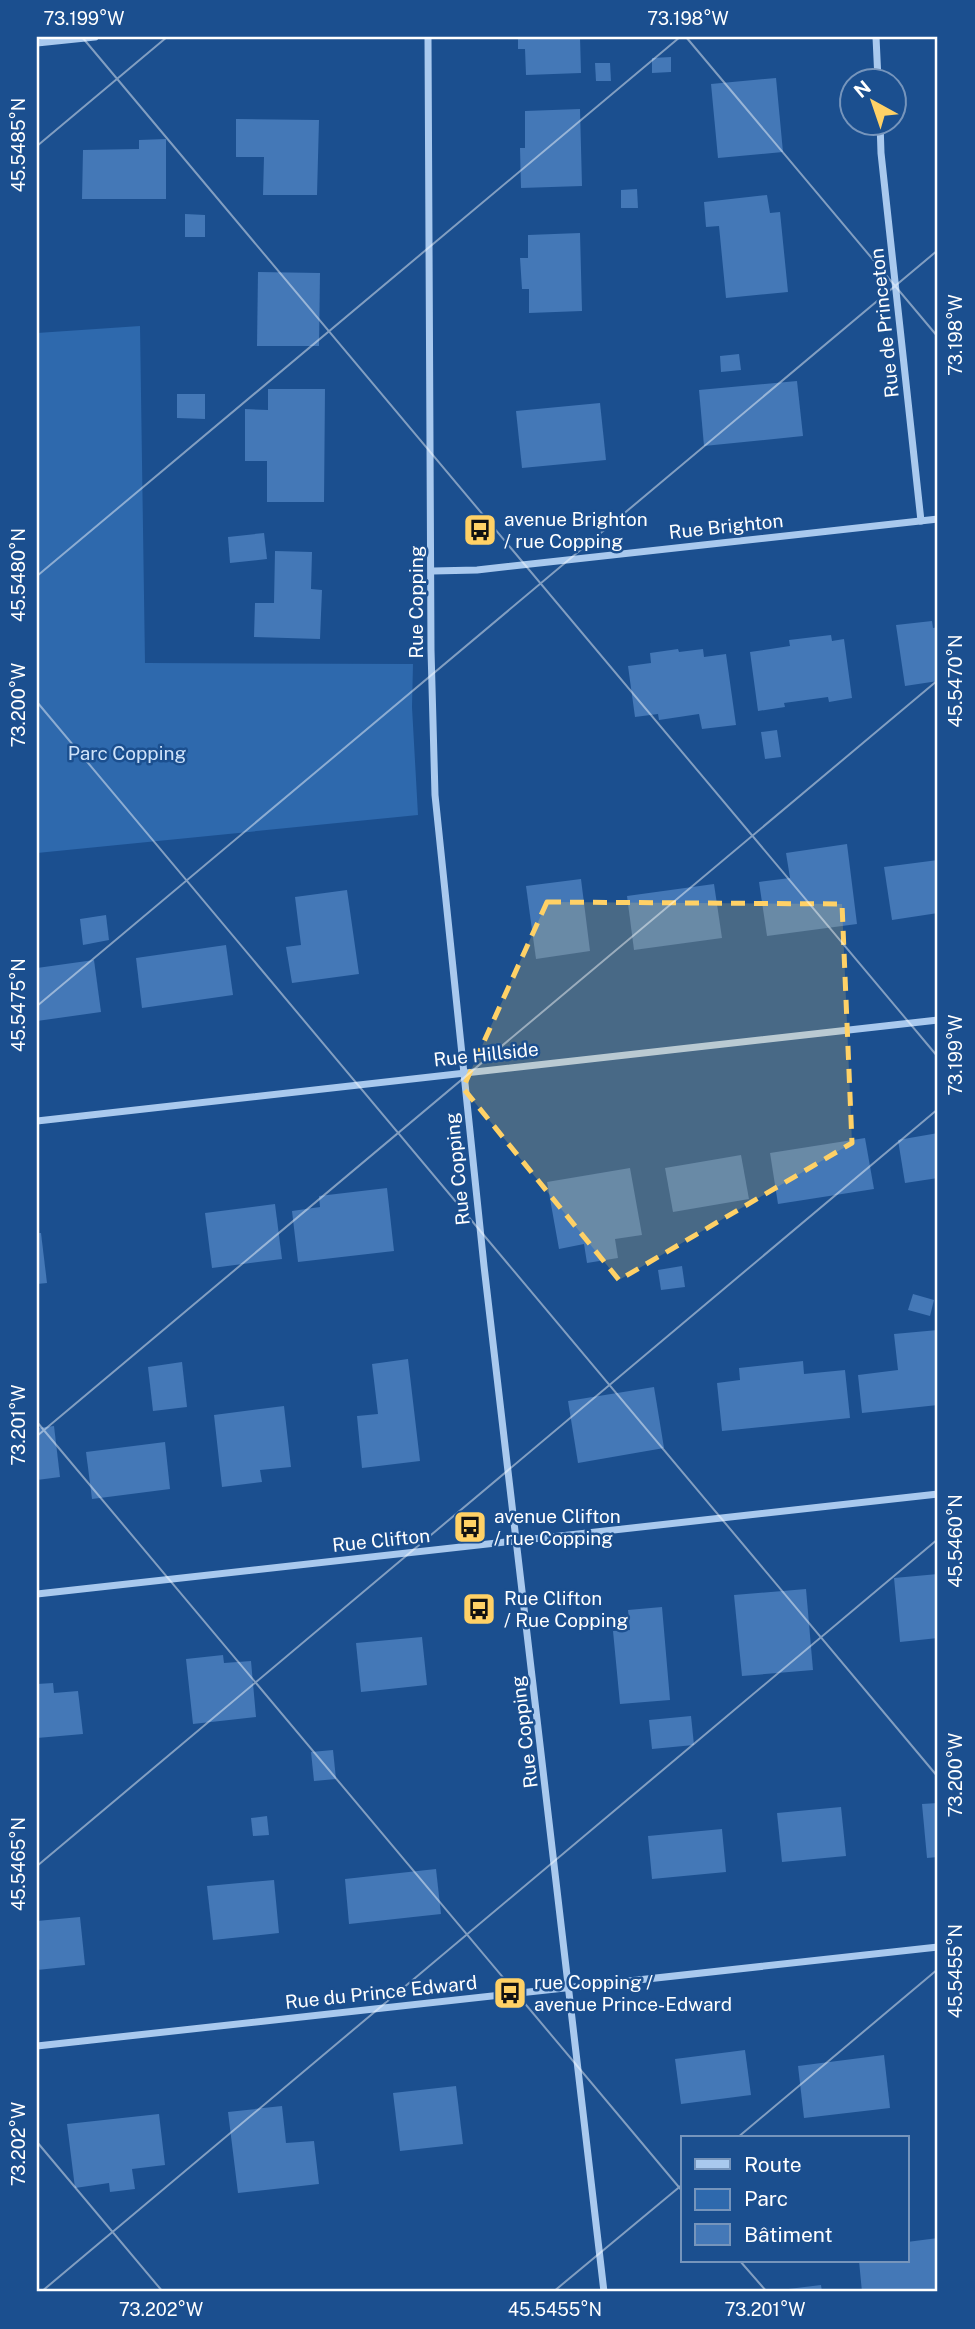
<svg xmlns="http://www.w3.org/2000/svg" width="975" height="2329" font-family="'Public Sans',sans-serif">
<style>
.green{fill:#2e69ad}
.building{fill:#4478b7}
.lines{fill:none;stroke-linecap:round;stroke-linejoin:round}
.street{stroke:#a9c9ee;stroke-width:7}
.marked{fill:#ffd166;fill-opacity:0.2;stroke:#ffd166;stroke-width:5;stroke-dasharray:14 9;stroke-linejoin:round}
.ticks{fill:none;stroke:#fff;stroke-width:2;stroke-opacity:0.45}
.labels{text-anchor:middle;stroke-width:5;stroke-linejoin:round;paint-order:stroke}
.street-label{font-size:19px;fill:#fff;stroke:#1b4f8f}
.poi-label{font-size:19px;fill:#fff;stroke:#1b4f8f;text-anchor:start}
.park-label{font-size:19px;fill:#cfe3fa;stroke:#1b4f8f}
.neatline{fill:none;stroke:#fff;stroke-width:2.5}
.ticks-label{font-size:18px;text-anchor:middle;fill:#fff}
</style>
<rect width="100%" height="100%" fill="#1b4f8f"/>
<path class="green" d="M140 326 145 663 413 664 412 707 418 815 37 853V333Z"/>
<g class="building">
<path d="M518 37H580L581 73 526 75 525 49H518Z"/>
<path d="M671 57V72L652 73V58Z"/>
<path d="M595 63H610L611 81H596Z"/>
<path d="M776 78 783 152 718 158 711 84Z"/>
<path d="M580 109 582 186 521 188 520 148H525V111Z"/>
<path d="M236 119 319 120 317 195H263L264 157H236Z"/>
<path d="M166 139V199H82L83 150 139 149V140Z"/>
<path d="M637 189 638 208H621V190Z"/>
<path d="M767 195 770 213 780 212 788 292 726 298 719 226 706 227 704 202Z"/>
<path d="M185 214 205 215V237H185Z"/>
<path d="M580 233 582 311 529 313V289H522L520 258H528V235Z"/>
<path d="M258 272 320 273 319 346H257Z"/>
<path d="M739 354 741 370 721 372 720 356Z"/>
<path d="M797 381 803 436 704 446 699 390Z"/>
<path d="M268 389H325L324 502H267V461H245V409L268 410Z"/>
<path d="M177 394H205V419L177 418Z"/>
<path d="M600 403 606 460 522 468 516 411Z"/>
<path d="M264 533 267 559 230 563 228 537Z"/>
<path d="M275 551 312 552 311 589 322 590 320 639 254 637 255 603H274Z"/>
<path d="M932 621 933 628 938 627V681L905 686 896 625Z"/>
<path d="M831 635 832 641 844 639 852 698 829 702 828 697 784 703 785 707 758 711 750 652 790 646 789 640Z"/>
<path d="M678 649 679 652 703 649 704 657 726 654 736 725 702 729 699 714 659 720 658 714 635 717 628 666 651 663 650 653Z"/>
<path d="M777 730 781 757 765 759 761 732Z"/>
<path d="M847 844 857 924 767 936 759 882 790 878 786 853Z"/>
<path d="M938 860V913L892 920 884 867Z"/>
<path d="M581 879 590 951 536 959 526 886Z"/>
<path d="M714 884 722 938 634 950 627 896Z"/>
<path d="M347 890 359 974 292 983 286 947 301 945 295 897Z"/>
<path d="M106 915 109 940 83 945 80 919Z"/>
<path d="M226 945 233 995 142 1008 136 958Z"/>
<path d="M94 960 101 1012 37 1021V968Z"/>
<path d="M938 1133V1178L905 1183 898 1140Z"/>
<path d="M865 1138 874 1189 778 1204 770 1153Z"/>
<path d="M741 1155 749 1199 673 1212 665 1168Z"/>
<path d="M630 1168 642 1235 615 1239 618 1258 587 1263 584 1244 559 1249 547 1182Z"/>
<path d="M387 1188 394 1251 298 1262 292 1211 320 1207 319 1196Z"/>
<path d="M275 1204 282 1259 212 1268 205 1213Z"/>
<path d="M37 1233H41L47 1283 37 1284Z"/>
<path d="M682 1266 685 1287 661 1290 658 1270Z"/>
<path d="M913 1294 934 1300 930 1316 908 1310Z"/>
<path d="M938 1330V1405L862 1413 858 1375 898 1370 894 1334Z"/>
<path d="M408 1359 420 1461 362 1468 357 1416 378 1414 372 1364Z"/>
<path d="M803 1361 804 1374 845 1370 850 1418 722 1431 717 1383 740 1380 739 1368Z"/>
<path d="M182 1362 187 1407 153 1411 148 1367Z"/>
<path d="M654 1387 664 1448 578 1463 568 1401Z"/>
<path d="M284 1406 291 1467 260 1470 262 1482 222 1487 214 1415Z"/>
<path d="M54 1426 60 1477 37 1480V1428Z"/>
<path d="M165 1442 170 1489 92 1499 86 1452Z"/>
<path d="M938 1574V1638L900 1642 894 1578Z"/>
<path d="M806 1589 813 1670 742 1676 734 1595Z"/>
<path d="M662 1607 670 1700 620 1704 613 1631 630 1630 628 1610Z"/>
<path d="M422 1637 427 1685 361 1692 356 1643Z"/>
<path d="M223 1655 224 1663 251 1661 256 1717 193 1724 186 1659Z"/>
<path d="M53 1683 54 1693 78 1691 83 1734 37 1738V1684Z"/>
<path d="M691 1716 694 1745 652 1749 649 1720Z"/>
<path d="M333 1750 336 1779 314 1781 311 1752Z"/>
<path d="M938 1803V1857L927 1858 922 1804Z"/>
<path d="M841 1807 846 1856 782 1862 777 1813Z"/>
<path d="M267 1816 269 1835 253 1836 251 1818Z"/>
<path d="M722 1829 726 1872 652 1879 648 1836Z"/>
<path d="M436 1869 441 1914 349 1924 345 1879Z"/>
<path d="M274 1880 279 1933 213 1940 207 1886Z"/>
<path d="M80 1917 85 1965 37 1970V1921Z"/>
<path d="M745 2050 751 2095 681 2104 675 2059Z"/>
<path d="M884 2055 890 2108 804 2118 798 2066Z"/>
<path d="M456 2086 463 2144 400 2151 393 2093Z"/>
<path d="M282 2106 286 2143 314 2141 319 2184 238 2193 228 2112Z"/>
<path d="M159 2114 165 2165 132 2169 135 2189 110 2192 109 2183 75 2188 67 2124Z"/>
<path d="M938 2238V2292H862L859 2261H907V2242Z"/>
<path d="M821 2285 822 2292H772V2291Z"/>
</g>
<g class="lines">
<g class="street">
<path d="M428 37 431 650 435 795 484 1266 604 2292"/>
<path d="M876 37 878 80"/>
<path d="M37 43 95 37"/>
<path d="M880 122 881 153 921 521"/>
<path d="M433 571 477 570 938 519"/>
<path d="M37 1121 938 1020"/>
<path d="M37 1594 938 1494"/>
<path d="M37 2046 938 1947"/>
</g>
</g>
<path class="marked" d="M547 902 842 904 852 1143 619 1280 463 1088Z"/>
<path class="ticks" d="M82 37 938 1057M686 37 938 337M37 146 167 37M37 576 680 37M37 702 938 1777M37 1006 938 250M37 1422 683 2192M37 1436 938 680M37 1866 938 1109M737 2138 938 1969M37 2142 163 2292M740 2261 767 2292M41 2292 938 1539M553 2292 683 2184"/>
<defs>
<symbol id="bus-square" viewBox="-11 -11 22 22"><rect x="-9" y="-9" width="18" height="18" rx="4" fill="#ffd166" stroke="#1b4f8f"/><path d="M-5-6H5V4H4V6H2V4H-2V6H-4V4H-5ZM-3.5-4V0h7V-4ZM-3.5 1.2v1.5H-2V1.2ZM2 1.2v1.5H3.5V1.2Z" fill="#111"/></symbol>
</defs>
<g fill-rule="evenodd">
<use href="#bus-square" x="461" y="511" width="38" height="38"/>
<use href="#bus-square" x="451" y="1508" width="38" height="38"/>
<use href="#bus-square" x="460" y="1590" width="38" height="38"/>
<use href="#bus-square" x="491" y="1974" width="38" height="38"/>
</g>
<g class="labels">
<g class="street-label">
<text transform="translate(884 323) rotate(-96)" y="7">Rue de Princeton</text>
<text transform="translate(726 526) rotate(-6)" y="7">Rue Brighton</text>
<text transform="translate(416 602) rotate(-90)" y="7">Rue Copping</text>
<text transform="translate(486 1054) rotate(-6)" y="7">Rue Hillside</text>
<text transform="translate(457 1169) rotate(-96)" y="7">Rue Copping</text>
<text transform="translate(381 1540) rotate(-6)" y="7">Rue Clifton</text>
<text transform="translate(524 1732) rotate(-97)" y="7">Rue Copping</text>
<text transform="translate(381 1992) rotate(-6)" y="7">Rue du Prince Edward</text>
</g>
<g class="poi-label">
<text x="504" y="526">avenue Brighton<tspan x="504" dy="22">/ rue Copping</tspan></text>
<text x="494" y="1523">avenue Clifton<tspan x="494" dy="22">/ rue Copping</tspan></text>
<text x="504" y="1605">Rue Clifton<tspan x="504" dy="22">/ Rue Copping</tspan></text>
<text x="534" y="1989">rue Copping /<tspan x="534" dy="22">avenue Prince-Edward</tspan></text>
</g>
<g class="park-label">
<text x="127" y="760">Parc Copping</text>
</g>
</g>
<rect width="975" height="2329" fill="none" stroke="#1b4f8f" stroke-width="77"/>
<rect x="681" y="2136" width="228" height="126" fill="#1b4f8f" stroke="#7695bc" stroke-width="2"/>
<rect x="695" y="2159" width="35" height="10" fill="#a9c9ee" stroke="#7695bc" stroke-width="2"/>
<text x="744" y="2172" font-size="21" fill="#ffffff">Route</text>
<rect x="695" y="2189" width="35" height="21" fill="#2e69ad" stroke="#7695bc" stroke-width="2"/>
<text x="744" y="2206" font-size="21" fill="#ffffff">Parc</text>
<rect x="695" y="2224" width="35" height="21" fill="#4478b7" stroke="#7695bc" stroke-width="2"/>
<text x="744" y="2242" font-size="21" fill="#ffffff">Bâtiment</text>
<g transform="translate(873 102) rotate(320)"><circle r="33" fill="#1b4f8f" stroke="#7695bc" stroke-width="2"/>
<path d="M0-5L12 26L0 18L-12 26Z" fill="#ffd166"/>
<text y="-10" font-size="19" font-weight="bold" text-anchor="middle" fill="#ffffff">N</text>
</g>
<rect x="38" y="38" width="898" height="2252" class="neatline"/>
<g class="ticks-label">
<text x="84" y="25">73.199°W</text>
<text x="688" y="25">73.198°W</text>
<text transform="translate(19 145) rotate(-90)" y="6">45.5485°N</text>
<text transform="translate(956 335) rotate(-90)" y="6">73.198°W</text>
<text transform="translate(19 575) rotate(-90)" y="6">45.5480°N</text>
<text transform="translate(956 681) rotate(-90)" y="6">45.5470°N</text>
<text transform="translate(19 705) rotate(-90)" y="6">73.200°W</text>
<text transform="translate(19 1005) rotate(-90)" y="6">45.5475°N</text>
<text transform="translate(956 1055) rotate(-90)" y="6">73.199°W</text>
<text transform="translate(19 1425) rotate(-90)" y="6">73.201°W</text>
<text transform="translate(956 1541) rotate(-90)" y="6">45.5460°N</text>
<text transform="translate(956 1775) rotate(-90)" y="6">73.200°W</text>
<text transform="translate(19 1864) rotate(-90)" y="6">45.5465°N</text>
<text transform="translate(956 1971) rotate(-90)" y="6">45.5455°N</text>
<text transform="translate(19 2144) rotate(-90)" y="6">73.202°W</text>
<text x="161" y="2316">73.202°W</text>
<text x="555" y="2316">45.5455°N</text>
<text x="765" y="2316">73.201°W</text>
</g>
</svg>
